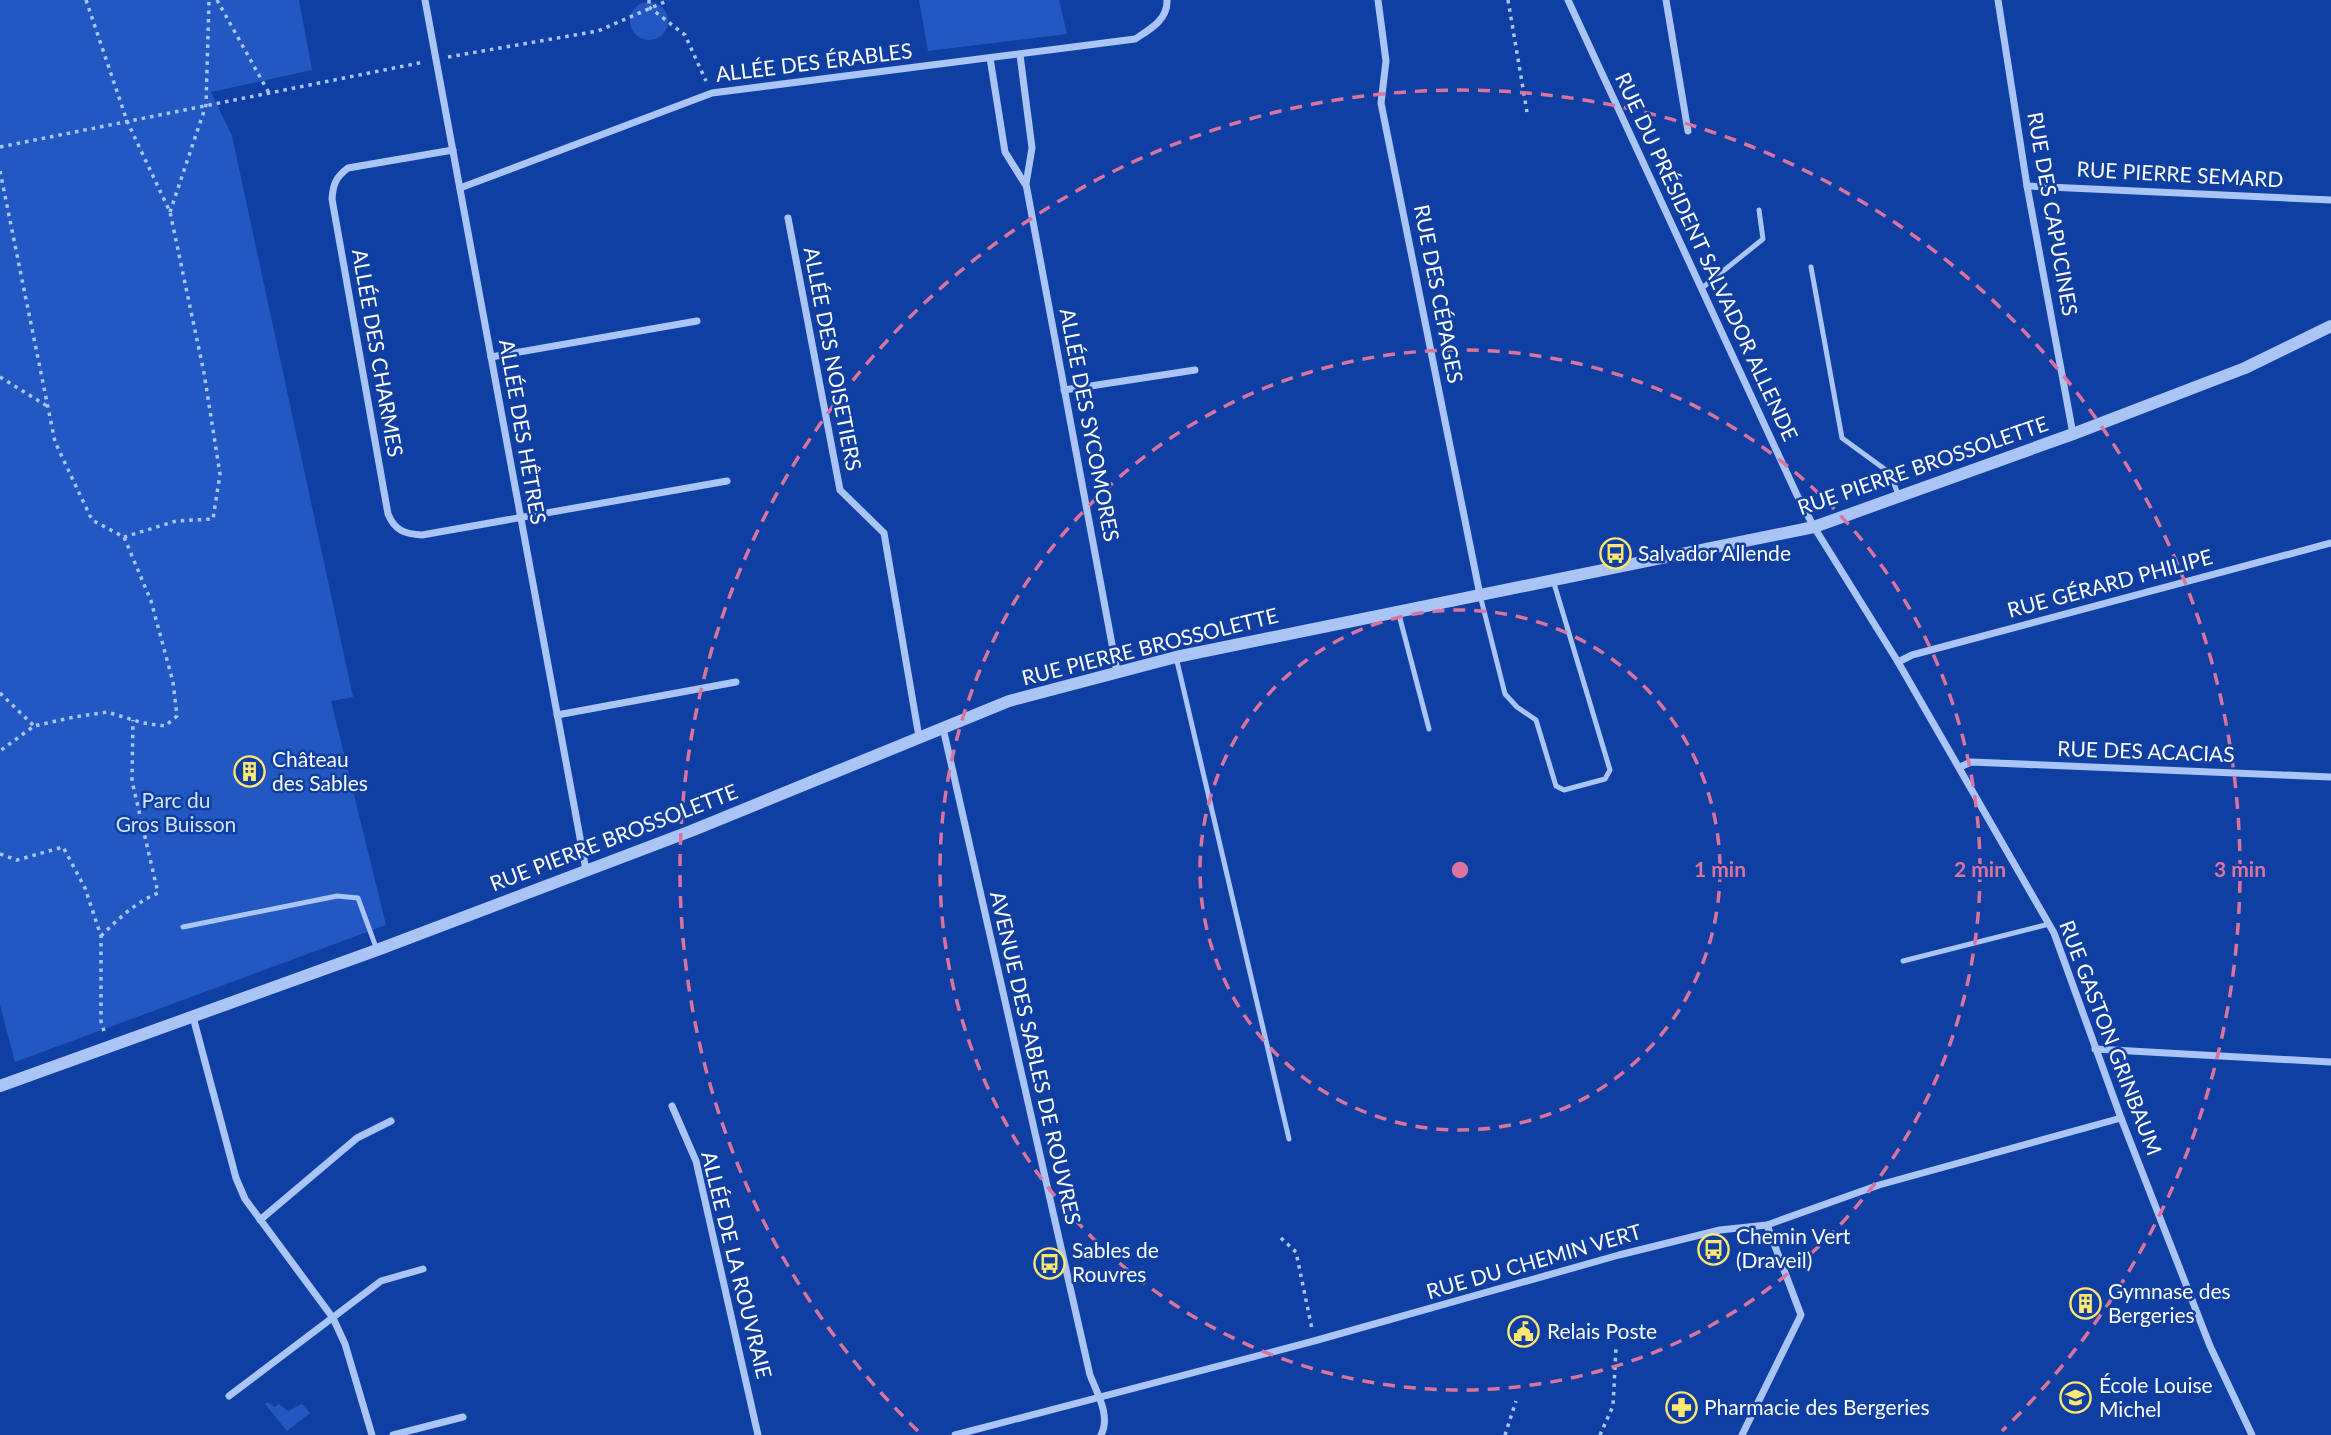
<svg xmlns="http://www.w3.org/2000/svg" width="2331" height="1435" font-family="Lato,sans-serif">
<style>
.green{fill:#2358c2}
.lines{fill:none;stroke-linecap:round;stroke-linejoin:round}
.path{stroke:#abc4f6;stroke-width:3.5;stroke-dasharray:3.5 5;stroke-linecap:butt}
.service{stroke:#abc4f6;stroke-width:5}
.minor{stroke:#abc4f6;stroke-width:7}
.tertiary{stroke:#abc4f6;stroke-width:12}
.ring{fill:none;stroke:#da749d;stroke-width:3.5;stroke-dasharray:12 9}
.labels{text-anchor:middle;stroke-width:5;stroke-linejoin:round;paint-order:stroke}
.street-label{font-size:21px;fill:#fff;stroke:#103fa3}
.poi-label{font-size:21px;fill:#fff;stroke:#103fa3;text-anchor:start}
.park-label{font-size:21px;fill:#d4e2fe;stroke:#103fa3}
.centre{fill:#da749d;stroke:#103fa3;stroke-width:3.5}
.ring-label{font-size:21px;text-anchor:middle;font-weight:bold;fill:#da749d;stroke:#103fa3;stroke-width:5;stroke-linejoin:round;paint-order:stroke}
</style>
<rect width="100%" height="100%" fill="#103fa3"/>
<g class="green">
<path d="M0 0H299L312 70 211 92 232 136 353 697 331 701 386 925 15 1062 0 1005Z"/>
<path d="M919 0H1059L1067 34 928 51Z"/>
<circle cx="649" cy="21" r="19"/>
<path d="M268 1402 274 1407 279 1404 288 1411 302 1404 310 1413 287 1431 265 1404Z"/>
</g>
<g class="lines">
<g class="path">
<path d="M86 0 127 121 170 212 204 373 220 474 213 519 176 521 124 537"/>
<path d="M217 0 269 93"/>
<path d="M649 0V7"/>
<path d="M1508 0 1527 112"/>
<path d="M649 7 685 35 706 81"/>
<path d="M448 57 598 31 669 0"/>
<path d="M0 147 424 62"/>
<path d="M0 171 55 442 92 520 124 537 151 601 173 682 177 716 165 726 143 723 107 712 74 717 34 726 0 751"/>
<path d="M170 212 206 105 209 0"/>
<path d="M0 377 47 406"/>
<path d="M0 693 34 726"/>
<path d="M0 854 17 860 63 847 85 888 101 936V1021L104 1031"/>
<path d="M101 936C118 919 136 902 158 893L132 781 133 720"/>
<path d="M1281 1238 1296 1252 1312 1329"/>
<path d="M1505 1435 1516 1401"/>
<path d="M1600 1435 1613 1406 1616 1348"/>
</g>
<g class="service">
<path d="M1811 267 1842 438 1890 473 1899 497"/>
<path d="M1702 288 1763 239 1759 210"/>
<path d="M1480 595 1505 694 1517 707 1536 720 1556 786 1564 790 1605 779 1610 770 1553 580"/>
<path d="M1398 611 1429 729"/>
<path d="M1176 657 1289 1139"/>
<path d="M183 927 337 896 358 898 377 950"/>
<path d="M1903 961 2049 924"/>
</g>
<g class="minor">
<path d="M425 0 586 870"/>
<path d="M1378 0 1386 61 1381 103 1480 595"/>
<path d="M1568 0 1797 495 1814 527 1898 662 2054 933 2121 1118 2210 1346 2252 1435"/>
<path d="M1666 0 1688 131"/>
<path d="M1998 0 2027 186 2073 434"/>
<path d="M1020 55 1032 148 1026 184 1117 671"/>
<path d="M990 58 1005 152 1025 184"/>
<path d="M453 150 348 168C336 177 333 184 332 199L388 514C395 531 405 534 422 535L727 481"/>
<path d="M2027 186 2331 200"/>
<path d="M460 188 712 93 1135 39C1149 30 1168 20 1167 0"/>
<path d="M788 218 840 490 884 533 919 737"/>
<path d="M491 357 697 321"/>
<path d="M1064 390 1195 370"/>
<path d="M1898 662 1912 655 2331 543"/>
<path d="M557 715 736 682"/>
<path d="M943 728 1090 1375C1097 1393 1111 1416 1101 1435"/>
<path d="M1960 767 1971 762 2331 777"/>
<path d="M193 1017 236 1178 245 1199 333 1318 345 1344 372 1435"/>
<path d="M2095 1049 2331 1062"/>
<path d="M672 1106 696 1161 758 1435"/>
<path d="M260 1220 357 1138 391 1121"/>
<path d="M229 1396 381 1281 423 1269"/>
<path d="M393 1435 463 1417"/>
<path d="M955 1435 1314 1341 1619 1255 1720 1230 1767 1225 1879 1185 2121 1118"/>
<path d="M1742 1435 1801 1315 1767 1225"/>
</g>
<path class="tertiary" d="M0 1086 377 950 691 831 1009 701 1176 657 1814 527 2073 434 2245 368 2331 326"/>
</g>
<g class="ring">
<circle cx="1460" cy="870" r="260"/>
<circle cx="1460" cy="870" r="520"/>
<path d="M918 1431A780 780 0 1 1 2002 1431"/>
</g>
<defs>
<symbol id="bus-ring" viewBox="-11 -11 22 22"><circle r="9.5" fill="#103fa3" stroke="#ffe770" stroke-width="1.5"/><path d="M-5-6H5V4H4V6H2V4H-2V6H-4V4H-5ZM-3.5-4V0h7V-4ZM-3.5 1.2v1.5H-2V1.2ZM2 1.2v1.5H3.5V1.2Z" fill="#ffe770"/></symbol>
<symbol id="building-ring" viewBox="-11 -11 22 22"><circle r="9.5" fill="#103fa3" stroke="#ffe770" stroke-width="1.5"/><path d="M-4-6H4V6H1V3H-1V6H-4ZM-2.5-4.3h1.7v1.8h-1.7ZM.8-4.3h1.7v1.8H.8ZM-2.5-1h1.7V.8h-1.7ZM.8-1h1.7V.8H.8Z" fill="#ffe770"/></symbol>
<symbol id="civic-ring" viewBox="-11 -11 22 22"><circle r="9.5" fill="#103fa3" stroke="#ffe770" stroke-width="1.5"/><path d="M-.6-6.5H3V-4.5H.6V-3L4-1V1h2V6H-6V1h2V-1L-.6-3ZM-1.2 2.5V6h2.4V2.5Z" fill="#ffe770"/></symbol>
<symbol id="school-ring" viewBox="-11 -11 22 22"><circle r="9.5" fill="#103fa3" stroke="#ffe770" stroke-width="1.5"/><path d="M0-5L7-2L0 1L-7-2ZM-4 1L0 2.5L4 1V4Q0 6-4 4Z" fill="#ffe770"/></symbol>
<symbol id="pharmacy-ring" viewBox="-11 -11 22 22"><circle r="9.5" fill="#103fa3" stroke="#ffe770" stroke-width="1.5"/><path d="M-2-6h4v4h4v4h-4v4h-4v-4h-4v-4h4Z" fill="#ffe770"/></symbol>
</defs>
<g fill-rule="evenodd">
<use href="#bus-ring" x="1598" y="536" width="35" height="35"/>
<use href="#building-ring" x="232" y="754" width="35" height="35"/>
<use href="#bus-ring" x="1696" y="1232" width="35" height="35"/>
<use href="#bus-ring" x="1032" y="1246" width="35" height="35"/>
<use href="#building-ring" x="2068" y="1286" width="35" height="35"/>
<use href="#civic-ring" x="1506" y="1314" width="35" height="35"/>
<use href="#school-ring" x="2058" y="1380" width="35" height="35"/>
<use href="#pharmacy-ring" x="1664" y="1390" width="35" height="35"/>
</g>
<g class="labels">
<g class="street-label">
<text transform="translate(814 63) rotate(-7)" y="7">ALLÉE DES ÉRABLES</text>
<text transform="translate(2180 175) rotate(3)" y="7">RUE PIERRE SEMARD</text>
<text transform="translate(2052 214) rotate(80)" y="7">RUE DES CAPUCINES</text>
<text transform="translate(1706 257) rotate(65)" y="7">RUE DU PRÉSIDENT SALVADOR ALLENDE</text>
<text transform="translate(1438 294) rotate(79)" y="7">RUE DES CÉPAGES</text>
<text transform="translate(377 353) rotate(80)" y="7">ALLÉE DES CHARMES</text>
<text transform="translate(832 359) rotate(79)" y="7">ALLÉE DES NOISETIERS</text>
<text transform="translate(1089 425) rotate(79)" y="7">ALLÉE DES SYCOMORES</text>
<text transform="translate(522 432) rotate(80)" y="7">ALLÉE DES HÊTRES</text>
<text transform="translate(1923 466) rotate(-19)" y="7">RUE PIERRE BROSSOLETTE</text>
<text transform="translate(2110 584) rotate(-15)" y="7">RUE GÉRARD PHILIPE</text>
<text transform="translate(1150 647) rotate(-14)" y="7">RUE PIERRE BROSSOLETTE</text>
<text transform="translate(2146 752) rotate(2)" y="7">RUE DES ACACIAS</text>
<text transform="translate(614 838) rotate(-21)" y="7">RUE PIERRE BROSSOLETTE</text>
<text transform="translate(2110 1038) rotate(69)" y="7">RUE GASTON GRINBAUM</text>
<text transform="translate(1035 1058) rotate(77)" y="7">AVENUE DES SABLES DE ROUVRES</text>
<text transform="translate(1534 1262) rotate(-16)" y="7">RUE DU CHEMIN VERT</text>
<text transform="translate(736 1265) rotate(76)" y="7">ALLÉE DE LA ROUVRAIE</text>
</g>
<g class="poi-label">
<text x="1638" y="561">Salvador Allende</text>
<text x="272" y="767">Château<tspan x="272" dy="24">des Sables</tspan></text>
<text x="1736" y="1244">Chemin Vert<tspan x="1736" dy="24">(Draveil)</tspan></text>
<text x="1072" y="1258">Sables de<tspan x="1072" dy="24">Rouvres</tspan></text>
<text x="2108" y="1299">Gymnase des<tspan x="2108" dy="24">Bergeries</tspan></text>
<text x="1547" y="1339">Relais Poste</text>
<text x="2099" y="1393">École Louise<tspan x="2099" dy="24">Michel</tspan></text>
<text x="1704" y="1415">Pharmacie des Bergeries</text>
</g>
<g class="park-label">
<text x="176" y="808">Parc du<tspan x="176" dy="24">Gros Buisson</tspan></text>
</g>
</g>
<circle cx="1460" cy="870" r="10" class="centre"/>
<g class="ring-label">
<text x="1720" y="877">1 min</text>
<text x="1980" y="877">2 min</text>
<text x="2240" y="877">3 min</text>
</g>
</svg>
